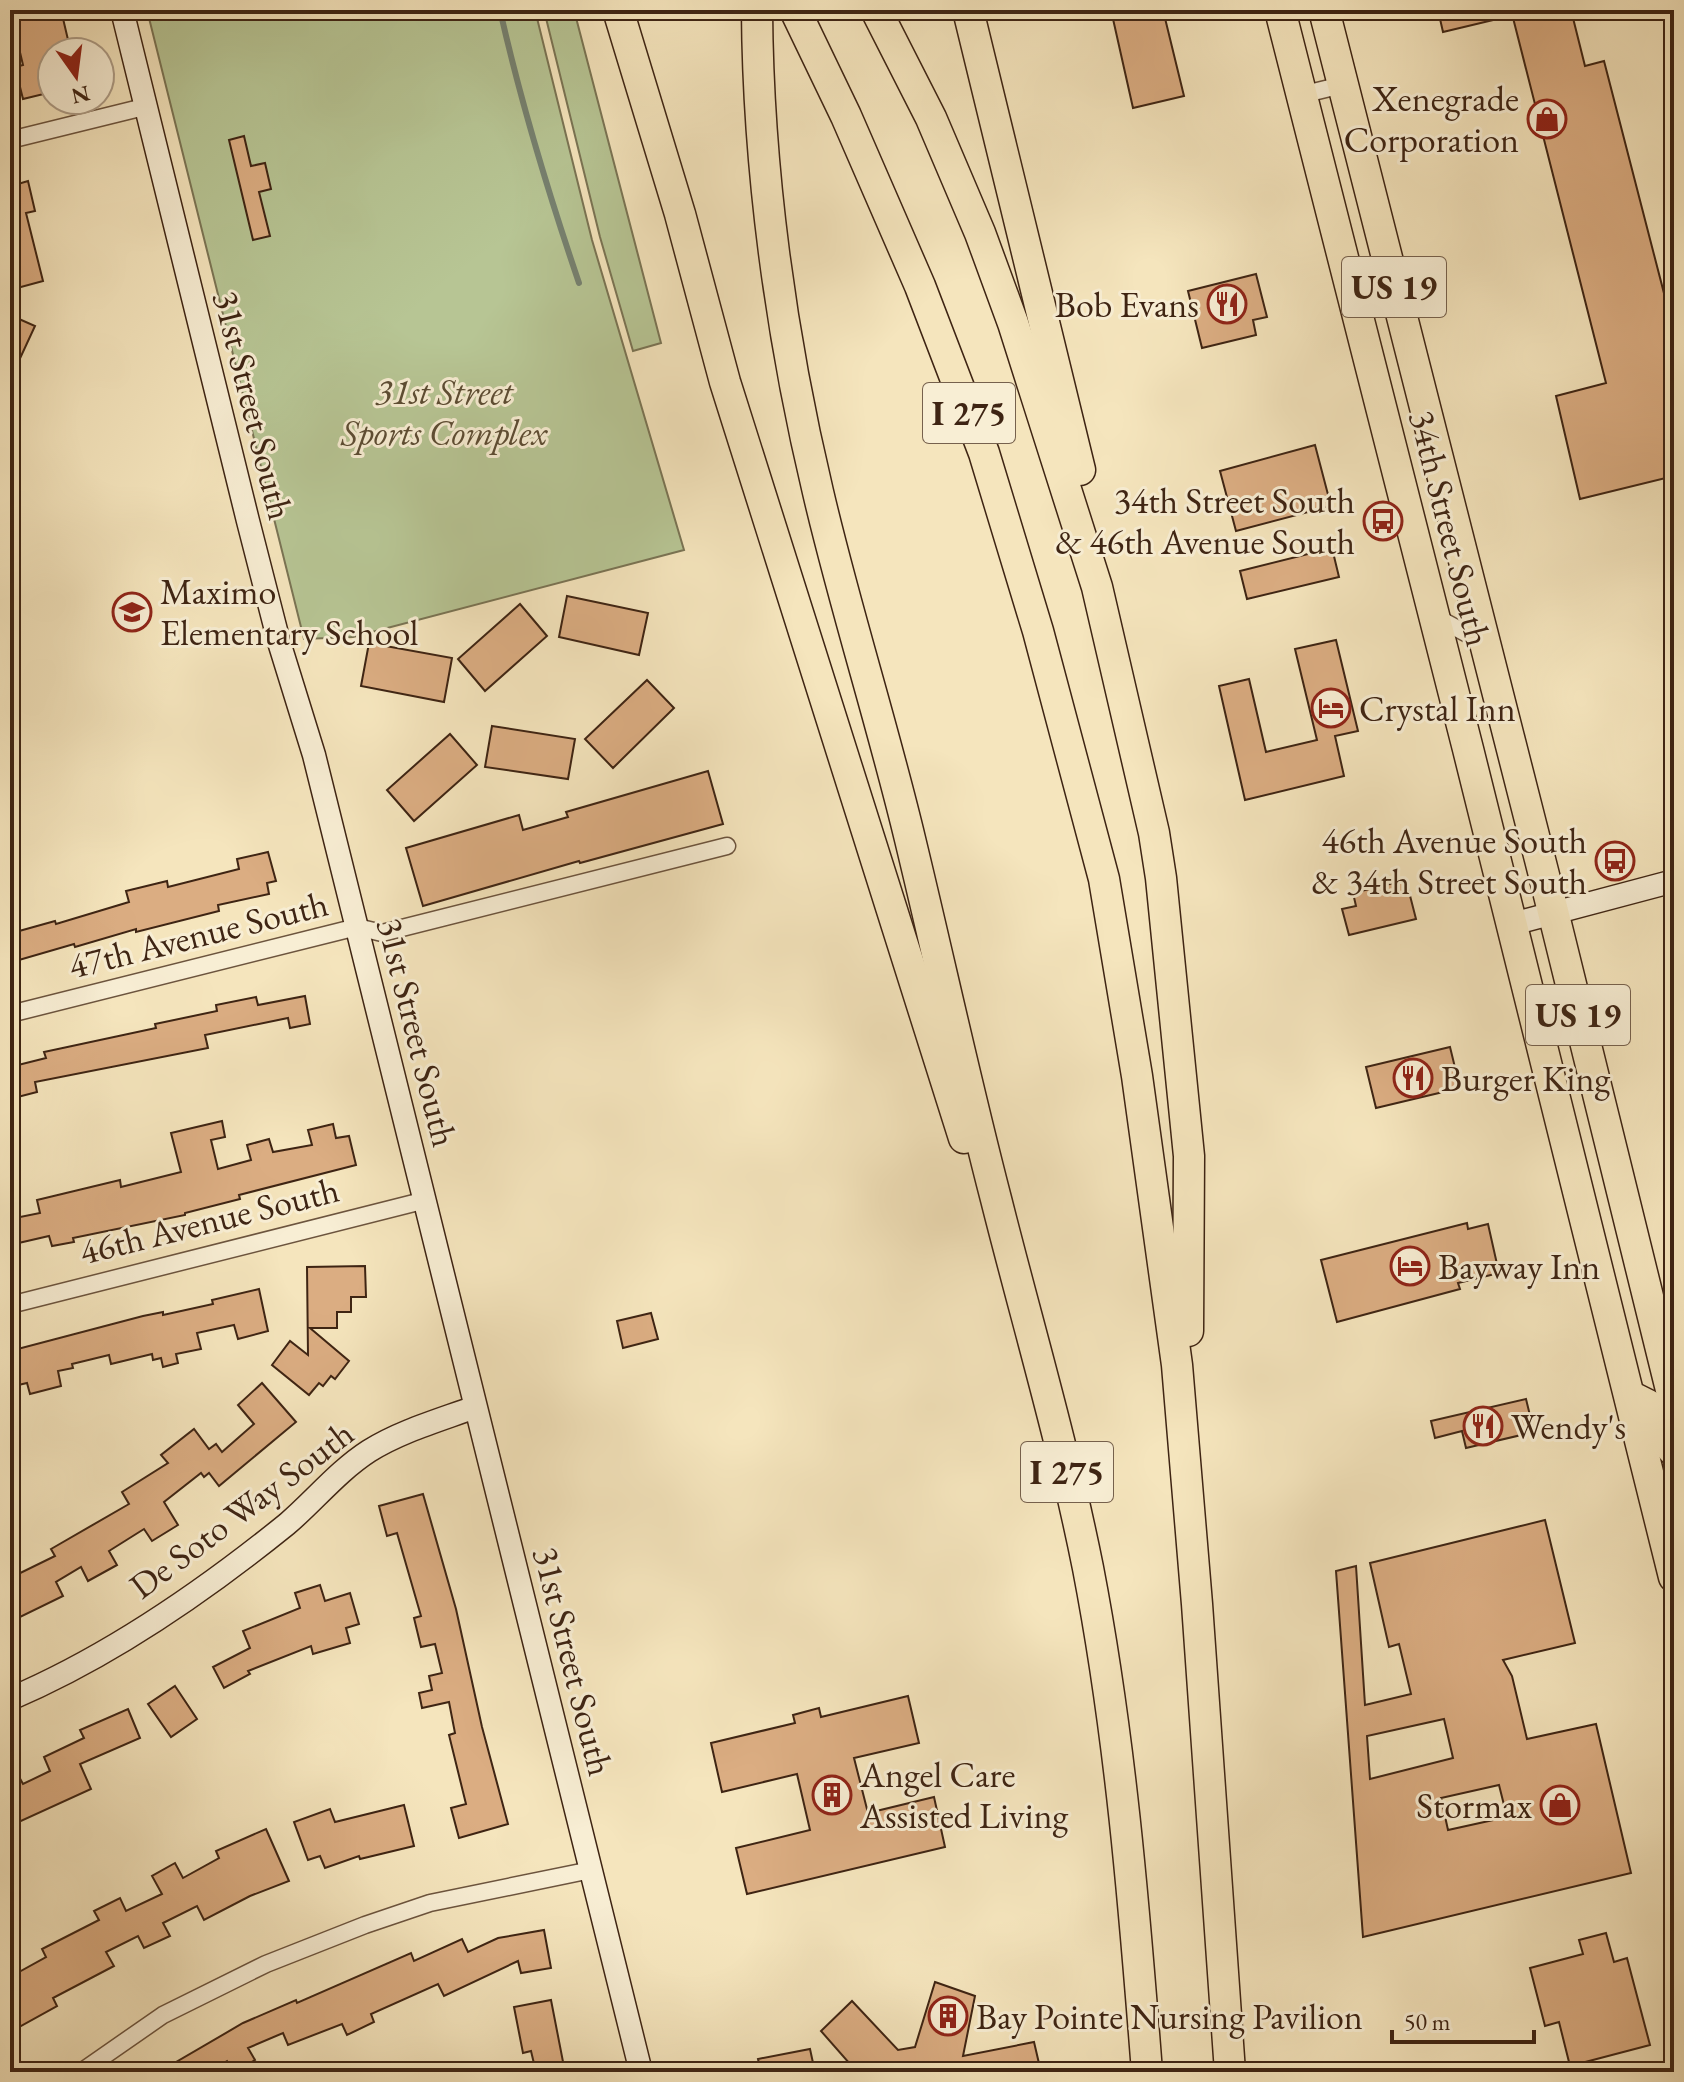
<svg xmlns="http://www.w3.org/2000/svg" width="1684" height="2082" font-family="'EB Garamond',serif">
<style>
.green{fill:#b7c594;stroke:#7a7454;stroke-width:2}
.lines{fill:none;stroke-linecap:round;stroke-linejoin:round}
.stream{stroke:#768170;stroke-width:6}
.building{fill:#dbad82;stroke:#3e2413;stroke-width:2;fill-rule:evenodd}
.street-casing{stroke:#6c543e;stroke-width:19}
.secondary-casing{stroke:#3e2413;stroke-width:25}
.highway-casing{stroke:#3e2413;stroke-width:33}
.street{stroke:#f8eed4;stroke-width:16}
.secondary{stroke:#f8eed4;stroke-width:22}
.highway{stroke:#f5e5bd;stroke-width:30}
.labels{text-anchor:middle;stroke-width:6;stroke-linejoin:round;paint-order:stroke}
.shield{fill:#f8eed4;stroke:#76614d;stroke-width:2}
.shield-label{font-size:34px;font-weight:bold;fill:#3e2413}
.poi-label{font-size:36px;fill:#3e2413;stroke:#f8eed4;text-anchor:start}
.park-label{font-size:36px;font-style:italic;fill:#5c4c33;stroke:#f8eed4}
.street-label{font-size:36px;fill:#3e2413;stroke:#f8eed4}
</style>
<rect width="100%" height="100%" fill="#f5e5bd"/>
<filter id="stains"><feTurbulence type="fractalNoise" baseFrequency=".0025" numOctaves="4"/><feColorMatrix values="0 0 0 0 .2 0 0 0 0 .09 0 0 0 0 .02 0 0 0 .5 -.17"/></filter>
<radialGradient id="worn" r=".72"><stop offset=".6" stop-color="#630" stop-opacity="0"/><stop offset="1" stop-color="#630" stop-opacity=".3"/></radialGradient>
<g class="green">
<path d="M147 10H535L592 240 684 550 353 637 304 639Z"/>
<path d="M544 10H574L661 343 633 351 600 237Z"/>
</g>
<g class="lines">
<path class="stream" d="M500 10C521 103 548 192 579 283"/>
</g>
<g class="building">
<path d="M10 10H61L69 44 52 48V92L23 99 15 67 23 65Z"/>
<path d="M1111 10H1163L1184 96 1133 108Z"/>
<path d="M1438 10H1509L1510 16 1443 32Z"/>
<path d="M1511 10H1571L1585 66 1604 61 1674 332V476L1580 499 1556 396 1606 383Z"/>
<path d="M244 136 251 166 265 163 271 189 259 192 270 236 253 240 229 140Z"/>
<path d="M10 173H15L18 184 28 181 35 211 26 213 43 281 10 290Z"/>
<path d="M1256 274 1267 317 1253 320 1256 335 1202 348 1188 291Z"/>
<path d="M10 315 35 326 10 380Z"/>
<path d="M1315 445 1331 506 1236 531 1220 471Z"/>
<path d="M1332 548 1339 577 1247 599 1240 571Z"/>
<path d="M567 596 648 613 639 655 559 637Z"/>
<path d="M520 604 547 636 485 691 458 659Z"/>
<path d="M1336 640 1358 731 1335 736 1344 776 1245 800 1219 686 1249 679 1266 752 1317 740 1295 649Z"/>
<path d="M369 643 452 658 444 702 361 686Z"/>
<path d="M647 680 674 708 613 768 585 739Z"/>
<path d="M492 726 575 739 568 779 485 767Z"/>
<path d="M450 734 477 765 414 821 387 790Z"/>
<path d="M708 771 723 824 580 863 579 861 423 906 406 848 519 815 523 830 568 817 566 812Z"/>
<path d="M268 852 276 881 267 883 269 894 218 905 219 911 136 932V929L75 947 74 944 19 960 12 933 55 921 56 924 129 902 126 891 167 881 168 887 239 869 237 859Z"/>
<path d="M1406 880 1416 919 1349 935 1342 909 1356 906 1353 893Z"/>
<path d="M305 996 310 1024 290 1028 288 1018 205 1035 208 1048 35 1082 37 1092 10 1099V1067L46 1058 44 1052 156 1028 155 1024 217 1011 216 1005 256 997 258 1005Z"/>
<path d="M1450 1047 1460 1088 1376 1108 1366 1067Z"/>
<path d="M222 1121 225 1137 211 1140 218 1169 251 1160 247 1145 269 1139 273 1152 312 1145 308 1130 333 1124 336 1138 349 1136 356 1165 239 1195 240 1199 185 1213V1215L73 1238 74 1242 52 1246 49 1236 10 1245V1219L40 1213 37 1200 120 1180 121 1187 181 1172 171 1133Z"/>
<path d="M1467 1223 1468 1229 1488 1224 1499 1273 1458 1283 1460 1289 1337 1322 1321 1260Z"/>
<path d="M365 1266 366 1297H351V1312H337V1328H310L349 1361 335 1379 331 1376 323 1386 319 1383 309 1395 272 1365 290 1341 308 1355 307 1267Z"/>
<path d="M259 1289 268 1331 238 1339 234 1325 197 1333 201 1349 176 1354 178 1363 163 1367 161 1358 153 1360 152 1354 111 1364 109 1355 72 1364 73 1368 58 1371 61 1386 30 1394 27 1383 10 1387V1351L143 1316 163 1312V1315L213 1304 212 1300Z"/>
<path d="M651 1313 658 1339 623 1348 617 1321Z"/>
<path d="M262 1383 296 1422 219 1486 209 1473 204 1477 201 1473 164 1502 178 1525 152 1541 144 1529 109 1551 117 1565 88 1581 81 1567 56 1582 63 1596 16 1619 10 1608V1593L16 1590 10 1578 55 1556 51 1549 129 1504 122 1492 168 1463 161 1455 194 1429 209 1449 216 1444 222 1452 254 1424 238 1405Z"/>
<path d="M1526 1399 1534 1432 1466 1448 1462 1431 1435 1438 1431 1421Z"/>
<path d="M423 1494 456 1609 482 1727 508 1824 459 1838 451 1808 466 1804 449 1735 455 1733 449 1702 422 1708 419 1693 432 1690 429 1676 442 1673 435 1644 421 1647 414 1618 421 1616 397 1533 387 1536 379 1506Z"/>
<path d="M1545 1520 1575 1643 1503 1660 1512 1676 1527 1739 1596 1724 1631 1873 1363 1937 1336 1571 1356 1566 1365 1705 1411 1694 1399 1644 1389 1647 1370 1563ZM1444 1719 1453 1758 1370 1779 1367 1736ZM1499 1785 1507 1817 1448 1830 1441 1798Z"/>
<path d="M320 1585 325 1601 350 1593 359 1624 346 1628 350 1643 313 1654 311 1646 248 1671 250 1674 224 1688 213 1667 250 1648 243 1631 300 1608 295 1593Z"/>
<path d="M175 1686 197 1719 171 1737 148 1704Z"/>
<path d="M908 1696 919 1743 854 1758 868 1813 934 1797 945 1847 747 1894 736 1848 810 1830 797 1774 722 1792 711 1743 795 1723 793 1715 819 1708 821 1717Z"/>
<path d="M128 1709 140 1738 80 1764 91 1789 10 1826V1760L23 1784 50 1771 44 1757 84 1738 80 1730Z"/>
<path d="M404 1805 414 1846 360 1859 359 1856 325 1868 320 1856 308 1860 294 1822 330 1809 335 1822Z"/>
<path d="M266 1829 289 1881 250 1896 204 1920 197 1906 163 1923 170 1936 144 1948 138 1936 106 1952 114 1966 53 1998 57 2006 10 2032V1977L46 1957 42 1949 99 1920 94 1911 120 1898 126 1911 162 1894 152 1876 175 1863 183 1878 219 1858 216 1851Z"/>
<path d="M544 1930 551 1968 521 1973 518 1961 444 1996 438 1984 371 2014 374 2022 347 2035 342 2024 288 2045 283 2033 248 2048 255 2060 234 2072 227 2061 209 2072H159L243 2023 296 2000 297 2003 411 1953 414 1961 462 1939 468 1952 498 1938Z"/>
<path d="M1606 1933 1614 1962 1627 1958 1650 2045 1570 2066 1559 2022 1545 2026 1530 1968 1583 1954 1579 1940Z"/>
<path d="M935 1982 975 1996 963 2056 1034 2042 1041 2072H857L821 2031 852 2001 898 2050 915 2047Z"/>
<path d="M551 2000 565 2072H536L531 2051 523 2053 514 2007Z"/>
<path d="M810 2049 815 2072H761L758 2059Z"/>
</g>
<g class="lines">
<defs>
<g id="street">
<path d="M1301 95 1342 85"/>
<path d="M10 140 144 107"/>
<path d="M1434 616 1484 643"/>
<path d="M10 1014 357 927 382 933 727 846"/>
<path d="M10 1305 426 1200"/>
<path d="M81 2072 163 2015 266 1964 365 1925 430 1903 591 1870"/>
</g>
<g id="secondary">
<path d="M122 10 248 521 279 642 314 755 641 2072"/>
<path d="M1512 924 1674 881"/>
<path d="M10 1699C109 1657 203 1592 287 1524 314 1501 338 1471 369 1451 401 1431 440 1420 475 1407"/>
</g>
<g id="highway">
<path d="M618 10 680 214 725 382 964 1138"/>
<path d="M757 10C758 169 781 337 818 492 845 608 882 722 910 839 939 959 965 1080 996 1199 1027 1322 1063 1443 1088 1568 1120 1734 1134 1903 1147 2072"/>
<path d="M795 10 846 116 920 286 984 453 1038 631 1104 879 1137 1076 1177 1365 1197 1604 1230 2072"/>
<path d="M876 10 931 118 980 233 1013 323 1097 587 1154 833 1161 878 1189 1156 1188 1331"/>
<path d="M968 10 1080 470"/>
<path d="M1280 10 1468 749 1674 1577"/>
<path d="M1324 10 1546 883 1674 1402"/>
<path d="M1636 1399 1648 1405 1662 1438 1674 1451"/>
</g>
</defs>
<use href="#street" class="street-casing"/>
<use href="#secondary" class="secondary-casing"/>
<use href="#highway" class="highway-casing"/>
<use href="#street" class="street"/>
<use href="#secondary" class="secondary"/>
<use href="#highway" class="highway"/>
</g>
<defs>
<symbol id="shop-ring" viewBox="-11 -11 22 22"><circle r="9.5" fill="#f8eed4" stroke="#8f2418" stroke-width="1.5"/><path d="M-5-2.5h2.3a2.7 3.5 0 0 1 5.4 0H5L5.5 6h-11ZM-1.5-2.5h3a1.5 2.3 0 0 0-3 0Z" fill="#8f2418"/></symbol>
<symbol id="restaurant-ring" viewBox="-11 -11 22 22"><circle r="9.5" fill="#f8eed4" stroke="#8f2418" stroke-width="1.5"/><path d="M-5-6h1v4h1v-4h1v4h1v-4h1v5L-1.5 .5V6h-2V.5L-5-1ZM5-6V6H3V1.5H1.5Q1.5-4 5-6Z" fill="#8f2418"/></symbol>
<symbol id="bus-ring" viewBox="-11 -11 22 22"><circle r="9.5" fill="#f8eed4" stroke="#8f2418" stroke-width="1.5"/><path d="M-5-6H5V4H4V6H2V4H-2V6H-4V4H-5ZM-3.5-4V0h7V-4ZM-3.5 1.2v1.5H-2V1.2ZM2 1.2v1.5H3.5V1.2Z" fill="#8f2418"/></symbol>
<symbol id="school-ring" viewBox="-11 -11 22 22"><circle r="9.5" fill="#f8eed4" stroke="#8f2418" stroke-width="1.5"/><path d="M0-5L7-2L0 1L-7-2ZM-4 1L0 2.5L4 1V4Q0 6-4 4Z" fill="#8f2418"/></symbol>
<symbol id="hotel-ring" viewBox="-11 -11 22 22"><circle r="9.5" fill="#f8eed4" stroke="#8f2418" stroke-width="1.5"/><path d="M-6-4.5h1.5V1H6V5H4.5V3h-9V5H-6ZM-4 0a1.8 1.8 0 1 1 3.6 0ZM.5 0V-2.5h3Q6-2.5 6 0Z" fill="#8f2418"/></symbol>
<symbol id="building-ring" viewBox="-11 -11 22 22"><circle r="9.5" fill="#f8eed4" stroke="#8f2418" stroke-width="1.5"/><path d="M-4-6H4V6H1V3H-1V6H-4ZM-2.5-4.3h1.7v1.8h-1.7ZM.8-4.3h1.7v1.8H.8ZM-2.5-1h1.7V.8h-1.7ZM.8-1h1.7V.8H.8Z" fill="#8f2418"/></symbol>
</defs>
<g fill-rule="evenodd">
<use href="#shop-ring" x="1525" y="97" width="44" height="44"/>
<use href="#restaurant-ring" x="1205" y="282" width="44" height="44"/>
<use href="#bus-ring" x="1361" y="499" width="44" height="44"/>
<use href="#school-ring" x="110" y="590" width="44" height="44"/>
<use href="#hotel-ring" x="1309" y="686" width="44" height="44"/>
<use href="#bus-ring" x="1593" y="839" width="44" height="44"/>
<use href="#restaurant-ring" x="1391" y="1056" width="44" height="44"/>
<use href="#hotel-ring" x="1388" y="1244" width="44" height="44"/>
<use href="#restaurant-ring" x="1461" y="1404" width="44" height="44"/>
<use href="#building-ring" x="810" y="1773" width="44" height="44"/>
<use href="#shop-ring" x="1538" y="1783" width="44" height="44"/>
<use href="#building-ring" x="926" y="1994" width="44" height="44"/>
</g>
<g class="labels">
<g class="shield">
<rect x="1342" y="257" width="104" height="60" rx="6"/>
<rect x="923" y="383" width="92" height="60" rx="6"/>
<rect x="1526" y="985" width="104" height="60" rx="6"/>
<rect x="1021" y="1442" width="92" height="60" rx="6"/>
</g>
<g class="shield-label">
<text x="1394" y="299">US 19</text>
<text x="969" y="425">I 275</text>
<text x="1578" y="1027">US 19</text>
<text x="1067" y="1484">I 275</text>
</g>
<g class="poi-label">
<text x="1519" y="111" text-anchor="end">Xenegrade<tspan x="1519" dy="41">Corporation</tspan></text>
<text x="1199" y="317" text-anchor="end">Bob Evans</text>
<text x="1355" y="513" text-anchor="end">34th Street South<tspan x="1355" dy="41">&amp; 46th Avenue South</tspan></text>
<text x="160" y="604">Maximo<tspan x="160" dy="41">Elementary School</tspan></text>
<text x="1359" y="721">Crystal Inn</text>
<text x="1587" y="853" text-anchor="end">46th Avenue South<tspan x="1587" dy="41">&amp; 34th Street South</tspan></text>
<text x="1441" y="1091">Burger King</text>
<text x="1438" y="1279">Bayway Inn</text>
<text x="1511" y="1439">Wendy's</text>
<text x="860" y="1787">Angel Care<tspan x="860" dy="41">Assisted Living</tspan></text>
<text x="1532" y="1818" text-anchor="end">Stormax</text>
<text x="976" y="2029">Bay Pointe Nursing Pavilion</text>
</g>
<g class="park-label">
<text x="444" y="404">31st Street<tspan x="444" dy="41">Sports Complex</tspan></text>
</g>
<g class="street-label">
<text transform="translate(254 405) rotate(76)" y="13">31st Street South</text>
<text transform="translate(1451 528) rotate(76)" y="13">34th Street South</text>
<text transform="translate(198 934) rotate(-14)" y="13">47th Avenue South</text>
<text transform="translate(418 1032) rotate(76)" y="13">31st Street South</text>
<text transform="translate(209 1220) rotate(-14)" y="13">46th Avenue South</text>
<text transform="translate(241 1509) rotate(-37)" y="13">De Soto Way South</text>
<text transform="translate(574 1661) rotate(76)" y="13">31st Street South</text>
</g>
</g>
<rect width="1684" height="2082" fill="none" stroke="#f5e5bd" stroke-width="40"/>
<rect x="12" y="12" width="1660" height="2058" fill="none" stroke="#3e2413" stroke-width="4"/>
<rect x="20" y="20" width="1644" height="2042" fill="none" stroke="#3e2413" stroke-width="2"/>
<g transform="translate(76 76) rotate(166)"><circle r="38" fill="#f8eed4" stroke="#ae9d87" stroke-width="2"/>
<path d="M0-6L14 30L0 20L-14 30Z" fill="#8f2418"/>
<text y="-12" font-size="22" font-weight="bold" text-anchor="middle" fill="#3e2413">N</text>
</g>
<path d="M1392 2030v12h142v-12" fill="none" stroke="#3e2413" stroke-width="4"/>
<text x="1404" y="2030" font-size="24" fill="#3e2413" stroke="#f8eed4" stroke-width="6" paint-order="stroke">50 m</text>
<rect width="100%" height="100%" filter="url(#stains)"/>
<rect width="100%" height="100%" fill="url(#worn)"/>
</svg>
